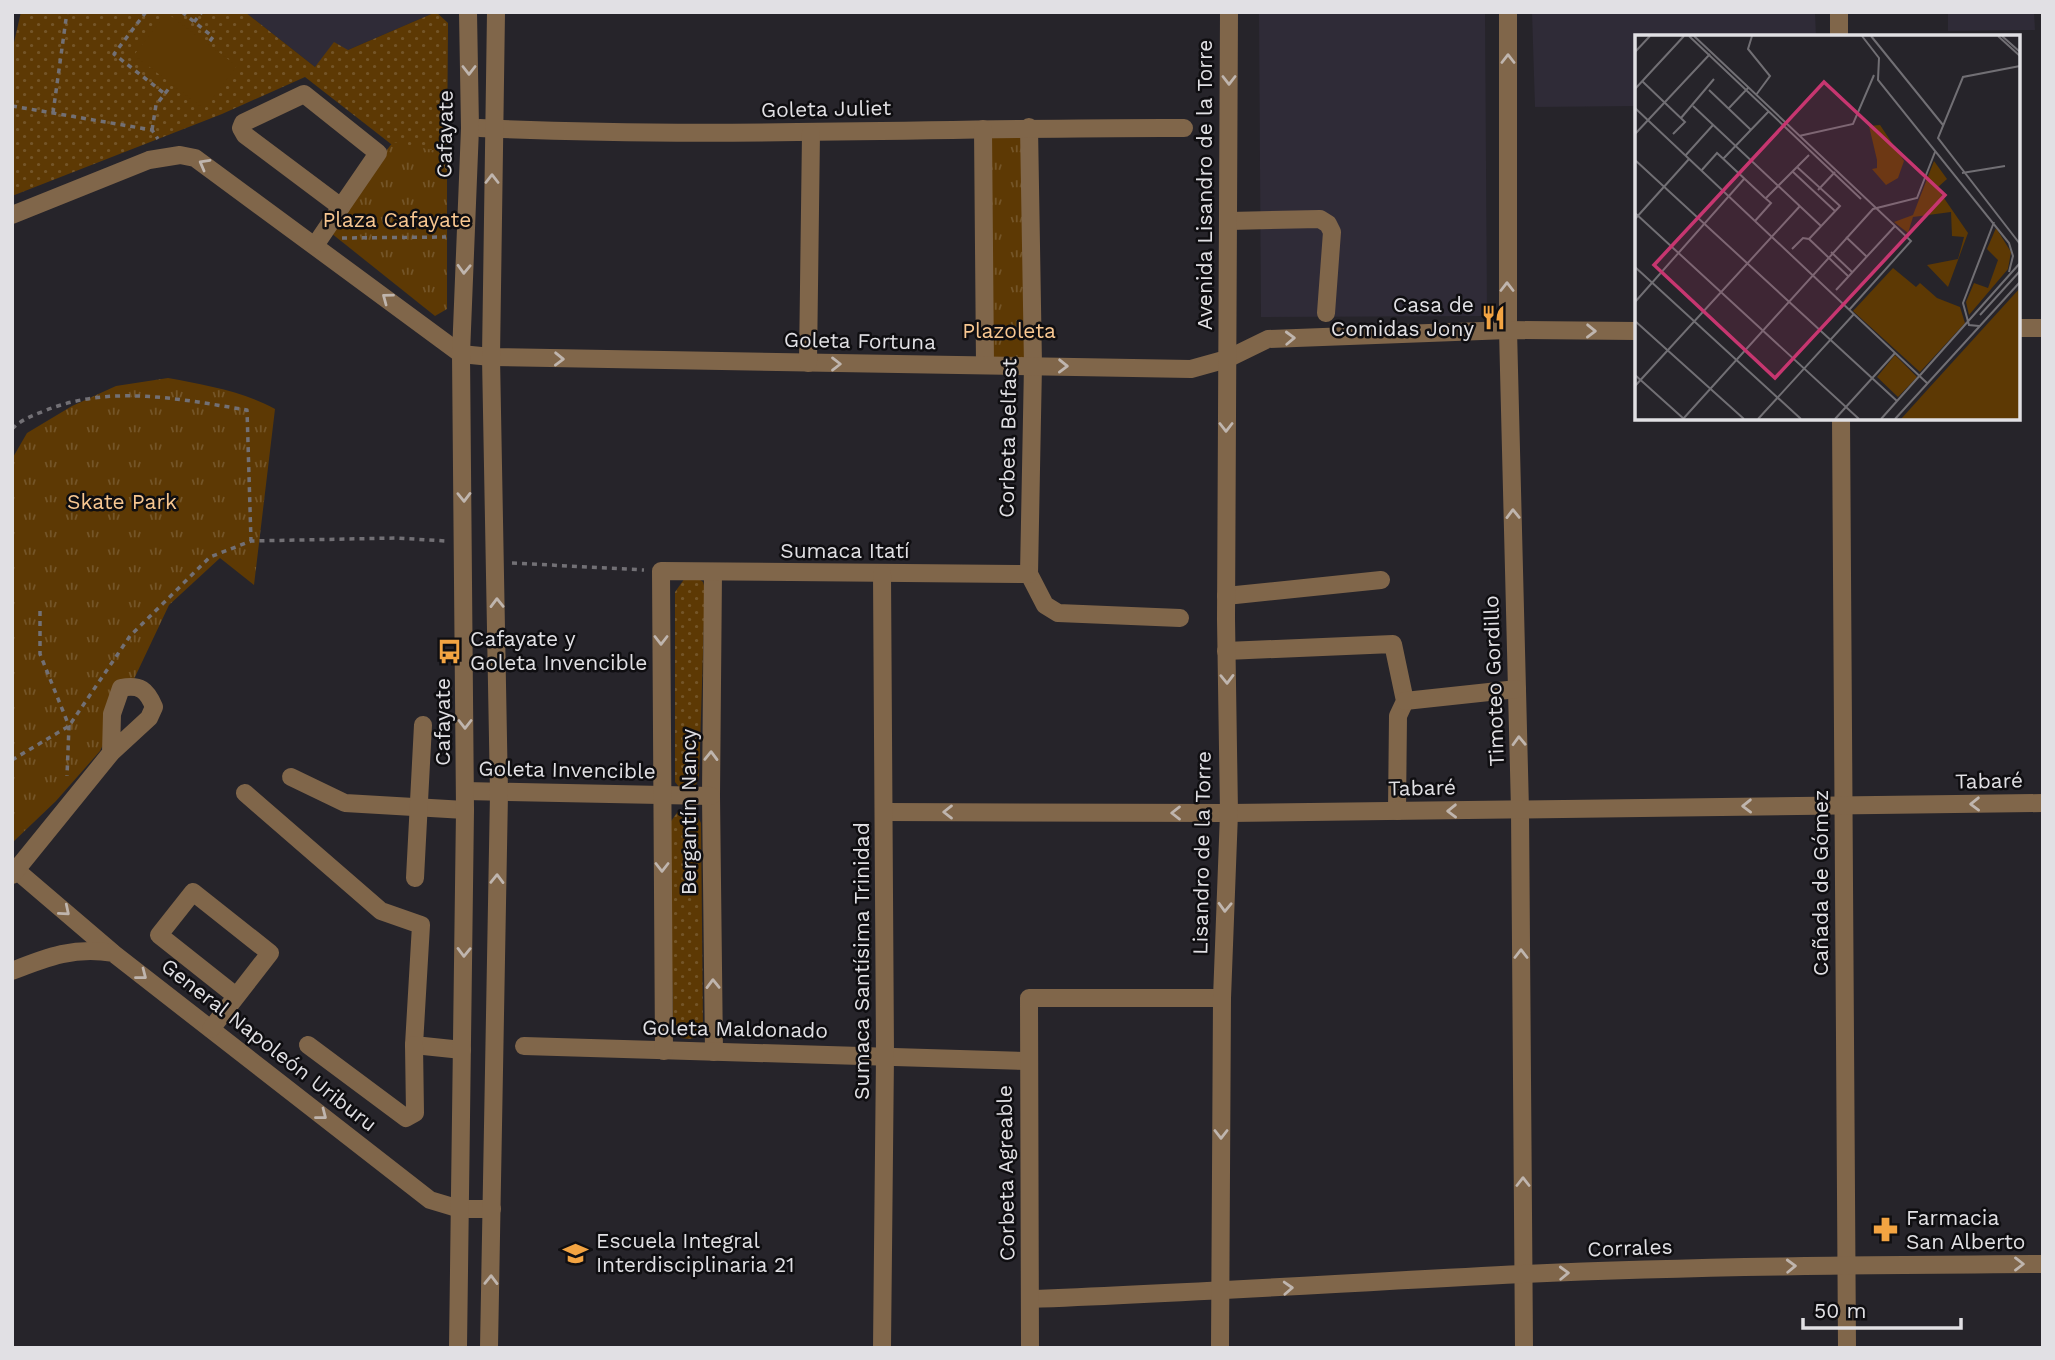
<svg xmlns="http://www.w3.org/2000/svg" width="2055" height="1360" font-family="'Work Sans',sans-serif">
<style>
.built{fill:#2f2b37}
.grass{fill:url(#grass-dots)}
.park{fill:url(#park-tufts)}
.garden{fill:#5d3904}
.lines{fill:none;stroke-linecap:round;stroke-linejoin:round}
.path{stroke:#727075;stroke-width:3.5;stroke-dasharray:5 5;stroke-linecap:butt}
.minor{stroke:#80664a;stroke-width:18}
.oneway{stroke:#bfb5ae}
.labels{text-anchor:middle;stroke-width:5;stroke-linejoin:round;paint-order:stroke}
.street-label{font-size:21px;fill:#e1e0e4;stroke:#0f0e11}
.park-label{font-size:21px;fill:#f8c791;stroke:#0f0e11}
.poi-label{font-size:21px;fill:#e1e0e4;stroke:#0f0e11;text-anchor:start}
.inset-road{fill:none;stroke:#716f74;stroke-width:2}
.view{fill:#c73670;fill-opacity:0.15;stroke:#c73670;stroke-width:3.5}
.inset-edge{fill:none;stroke:#e1e0e4;stroke-width:3.5}
</style>
<defs>
<pattern id="grass-dots" width="8" height="8" patternUnits="userSpaceOnUse" patternTransform="scale(1.75)"><rect width="8" height="8" fill="#5d3904"/><path d="M2 2h.1M6 6h.1" fill="none" stroke="#745528" stroke-width="1.8" stroke-linecap="round"/></pattern>
<pattern id="park-tufts" width="24" height="20" patternUnits="userSpaceOnUse" patternTransform="scale(1.75)"><rect width="24" height="20" fill="#5d3904"/><path d="M3 7l-1-3M5 7V3M7 7l1-3M15 17l-1-3M17 17v-4M19 17l1-3" fill="none" stroke="#745528"/></pattern>
</defs>
<rect width="100%" height="100%" fill="#26242a"/>
<g class="built">
<path d="M245 12H436L348 50 315 67Z"/>
<path d="M1259 12H1485L1487 316 1261 317Z"/>
<path d="M1532 12H1815L1816 37H1637V106L1535 107Z"/>
<path d="M1948 12H2034L2035 30 1948 31Z"/>
</g>
<g class="grass">
<path d="M21 12H245L315 67 334 42 348 50 436 12 448 23 447 153 391 144 305 77 222 114 12 196V51Z"/>
<path d="M695 576 703 582 705 589 699 779 694 788H680L675 782V592L685 578Z"/>
<path d="M679 810 696 813 701 823 703 1029C697 1039 692 1040 681 1038L673 1022 669 824Z"/>
</g>
<g class="park">
<path d="M1029 127 1033 365H985L983 129Z"/>
<path d="M393 142 447 153V309L435 316 326 229Z"/>
<path d="M168 378C205 385 242 391 275 409L254 585 220 558 169 605 100 751 56 801 12 843V459L27 433 72 406 116 386Z"/>
</g>
<path class="garden" d="M167 13 237 66 204 109 134 55Z"/>
<g class="lines">
<g class="path">
<path d="M146 12 114 54 165 94"/>
<path d="M182 12 213 37 209 42"/>
<path d="M194 22 202 12"/>
<path d="M12 106 152 130 158 139"/>
<path d="M53 113 67 12"/>
<path d="M152 130 156 105 170 87"/>
<path d="M342 238 446 237"/>
<path d="M12 429C22 419 32 416 44 411 110 384 179 399 247 410L251 541"/>
<path d="M512 563 644 570"/>
<path d="M40 611V654L69 726 67 776"/>
<path d="M12 760 69 726 130 636 210 557 251 541 396 538 446 541"/>
</g>
<g class="minor">
<path d="M1508 12V330L1520 810 1524 1348"/>
<path d="M1839 12V37"/>
<path d="M304 94 378 153 341 207 245 135 241 128 243 123Z"/>
<path d="M1029 127 1033 365 1029 574 1045 605 1058 613 1180 618"/>
<path d="M480 128C714 139 949 127 1184 128"/>
<path d="M983 129 985 365"/>
<path d="M12 215 149 160 180 155 195 158 461 354 491 357 1191 369 1227 359 1268 339 1508 330 1637 331"/>
<path d="M1229 221 1320 219 1328 224 1332 232 1326 313"/>
<path d="M316 244 341 207"/>
<path d="M2018 328H2043"/>
<path d="M808 363 811 133"/>
<path d="M1841 418 1847 1348"/>
<path d="M713 572 711 796 714 1052"/>
<path d="M1226 596 1381 580"/>
<path d="M1226 651 1393 644 1405 701 1398 716 1397 811"/>
<path d="M1405 701 1517 689"/>
<path d="M291 777 345 803 465 810"/>
<path d="M465 791 711 796"/>
<path d="M245 793 381 911 421 925 414 1045 462 1050"/>
<path d="M885 812 1229 813 2043 803"/>
<path d="M16 870 112 952"/>
<path d="M12 875 111 753 149 718 154 707C147 690 140 684 121 688L112 714 111 753"/>
<path d="M415 878 423 725"/>
<path d="M12 971C47 957 76 946 113 953L430 1200 460 1209H492"/>
<path d="M211 1029 270 953 193 892 159 935 236 996"/>
<path d="M308 1045 406 1118 415 1113 414 1045"/>
<path d="M524 1046 1028 1061"/>
<path d="M664 1051 661 571 1029 574"/>
<path d="M1030 1299C1195 1293 1359 1282 1523 1274 1696 1266 1870 1265 2043 1264"/>
<path d="M458 1348 465 810 461 354 470 128 468 12"/>
<path d="M489 1348 499 793 491 357 496 12"/>
<path d="M882 1348 885 1055 882 574"/>
<path d="M1030 1348 1029 998H1222"/>
<path d="M1220 1348 1222 998 1229 813 1226 619 1229 12"/>
</g>
</g>
<defs><path id="oneway-chevron" d="M-2-3.5L2.5 0L-2 3.5" fill="none" stroke-width="1.6" stroke-linecap="round" stroke-linejoin="round" transform="scale(1.75)"/></defs>
<g class="oneway">
<use href="#oneway-chevron" transform="translate(1508 59) rotate(-90)"/>
<use href="#oneway-chevron" transform="translate(469 70) rotate(90)"/>
<use href="#oneway-chevron" transform="translate(1229 80) rotate(90)"/>
<use href="#oneway-chevron" transform="translate(204 164) rotate(-151)"/>
<use href="#oneway-chevron" transform="translate(492 179) rotate(-90)"/>
<use href="#oneway-chevron" transform="translate(464 269) rotate(92)"/>
<use href="#oneway-chevron" transform="translate(1507 287) rotate(-90)"/>
<use href="#oneway-chevron" transform="translate(387 298) rotate(-143)"/>
<use href="#oneway-chevron" transform="translate(1591 331) rotate(1)"/>
<use href="#oneway-chevron" transform="translate(1290 338) rotate(-2)"/>
<use href="#oneway-chevron" transform="translate(559 359) rotate(1)"/>
<use href="#oneway-chevron" transform="translate(836 364)"/>
<use href="#oneway-chevron" transform="translate(1063 366) rotate(1)"/>
<use href="#oneway-chevron" transform="translate(1226 427) rotate(90)"/>
<use href="#oneway-chevron" transform="translate(464 497) rotate(89)"/>
<use href="#oneway-chevron" transform="translate(1513 514) rotate(-91)"/>
<use href="#oneway-chevron" transform="translate(497 603) rotate(-91)"/>
<use href="#oneway-chevron" transform="translate(661 640) rotate(90)"/>
<use href="#oneway-chevron" transform="translate(1227 679) rotate(89)"/>
<use href="#oneway-chevron" transform="translate(465 724) rotate(90)"/>
<use href="#oneway-chevron" transform="translate(1519 741) rotate(-92)"/>
<use href="#oneway-chevron" transform="translate(711 756) rotate(-89)"/>
<use href="#oneway-chevron" transform="translate(1975 804) rotate(179)"/>
<use href="#oneway-chevron" transform="translate(1747 806) rotate(179)"/>
<use href="#oneway-chevron" transform="translate(1452 811) rotate(179)"/>
<use href="#oneway-chevron" transform="translate(948 812) rotate(-180)"/>
<use href="#oneway-chevron" transform="translate(1176 813) rotate(-180)"/>
<use href="#oneway-chevron" transform="translate(662 867) rotate(90)"/>
<use href="#oneway-chevron" transform="translate(497 879) rotate(-89)"/>
<use href="#oneway-chevron" transform="translate(1225 907) rotate(92)"/>
<use href="#oneway-chevron" transform="translate(65 911) rotate(40)"/>
<use href="#oneway-chevron" transform="translate(464 952) rotate(91)"/>
<use href="#oneway-chevron" transform="translate(1521 954) rotate(-90)"/>
<use href="#oneway-chevron" transform="translate(142 975) rotate(38)"/>
<use href="#oneway-chevron" transform="translate(713 984) rotate(-91)"/>
<use href="#oneway-chevron" transform="translate(322 1115) rotate(38)"/>
<use href="#oneway-chevron" transform="translate(1221 1134) rotate(90)"/>
<use href="#oneway-chevron" transform="translate(1523 1182) rotate(-90)"/>
<use href="#oneway-chevron" transform="translate(2019 1264)"/>
<use href="#oneway-chevron" transform="translate(1791 1266) rotate(-2)"/>
<use href="#oneway-chevron" transform="translate(1564 1273) rotate(-2)"/>
<use href="#oneway-chevron" transform="translate(491 1280) rotate(-89)"/>
<use href="#oneway-chevron" transform="translate(1288 1288) rotate(-3)"/>
</g>
<defs>
<symbol id="restaurant-bare" viewBox="-9 -9 18 18"><path d="M-5-6h1v4h1v-4h1v4h1v-4h1v5L-1.5 .5V6h-2V.5L-5-1ZM5-6V6H3V1.5H1.5Q1.5-4 5-6Z" fill="#f3a442" stroke="#0f0e11" stroke-width="2.5" paint-order="stroke"/></symbol>
<symbol id="bus-bare" viewBox="-9 -9 18 18"><path d="M-5-6H5V4H4V6H2V4H-2V6H-4V4H-5ZM-3.5-4V0h7V-4ZM-3.5 1.2v1.5H-2V1.2ZM2 1.2v1.5H3.5V1.2Z" fill="#f3a442" stroke="#0f0e11" stroke-width="2.5" paint-order="stroke"/></symbol>
<symbol id="pharmacy-bare" viewBox="-9 -9 18 18"><path d="M-2-6h4v4h4v4h-4v4h-4v-4h-4v-4h4Z" fill="#f3a442" stroke="#0f0e11" stroke-width="2.5" paint-order="stroke"/></symbol>
<symbol id="school-bare" viewBox="-9 -9 18 18"><path d="M0-5L7-2L0 1L-7-2ZM-4 1L0 2.5L4 1V4Q0 6-4 4Z" fill="#f3a442" stroke="#0f0e11" stroke-width="2.5" paint-order="stroke"/></symbol>
</defs>
<g fill-rule="evenodd">
<use href="#restaurant-bare" x="1476" y="300" width="35" height="35"/>
<use href="#bus-bare" x="432" y="634" width="35" height="35"/>
<use href="#pharmacy-bare" x="1868" y="1212" width="35" height="35"/>
<use href="#school-bare" x="558" y="1236" width="35" height="35"/>
</g>
<g class="labels">
<g class="street-label">
<text transform="translate(826 109) rotate(-1)" y="7">Goleta Juliet</text>
<text transform="translate(445 134) rotate(-89)" y="7">Cafayate</text>
<text transform="translate(1205 185) rotate(-90)" y="7">Avenida Lisandro de la Torre</text>
<text transform="translate(860 341) rotate(1)" y="7">Goleta Fortuna</text>
<text transform="translate(1008 438) rotate(-89)" y="7">Corbeta Belfast</text>
<text x="845" y="558">Sumaca Itatí</text>
<text transform="translate(1494 681) rotate(-92)" y="7">Timoteo Gordillo</text>
<text transform="translate(443 722) rotate(-90)" y="7">Cafayate</text>
<text transform="translate(567 770) rotate(1)" y="7">Goleta Invencible</text>
<text transform="translate(1989 781) rotate(-1)" y="7">Tabaré</text>
<text transform="translate(1422 788) rotate(-1)" y="7">Tabaré</text>
<text transform="translate(689 812) rotate(-90)" y="7">Bergantín Nancy</text>
<text transform="translate(1202 853) rotate(-89)" y="7">Lisandro de la Torre</text>
<text transform="translate(1821 883) rotate(-90)" y="7">Cañada de Gómez</text>
<text transform="translate(862 961) rotate(-90)" y="7">Sumaca Santísima Trinidad</text>
<text transform="translate(735 1029) rotate(1)" y="7">Goleta Maldonado</text>
<text transform="translate(269 1045) rotate(38)" y="7">General Napoleón Uriburu</text>
<text transform="translate(1006 1173) rotate(-91)" y="7">Corbeta Agreable</text>
<text transform="translate(1630 1248) rotate(-2)" y="7">Corrales</text>
</g>
<g class="park-label">
<text x="397" y="227">Plaza Cafayate</text>
<text x="1009" y="338">Plazoleta</text>
<text x="122" y="509">Skate Park</text>
</g>
<g class="poi-label">
<text x="1474" y="312" text-anchor="end">Casa de<tspan x="1474" dy="24">Comidas Jony</tspan></text>
<text x="470" y="646">Cafayate y<tspan x="470" dy="24">Goleta Invencible</tspan></text>
<text x="1906" y="1225">Farmacia<tspan x="1906" dy="24">San Alberto</tspan></text>
<text x="596" y="1248">Escuela Integral<tspan x="596" dy="24">Interdisciplinaria 21</tspan></text>
</g>
</g>
<g transform="translate(1635 35)">
<rect width="385" height="385" fill="#26242a"/>
<path d="M299 126 312 144 302 153 333 198 313 252 292 230 323 224 329 202 317 201 316 177 278 182 273 198 259 187 278 180Z" fill="#5d3904"/>
<path d="M245 90 269 126 263 143 251 150 237 134 242 133V125L234 91ZM361 193 376 217 373 234 334 280 331 267 339 248 353 253 363 225 352 214ZM258 233 281 252 285 248 302 263 325 272 330 288 285 337 218 276ZM260 320 282 342 263 362 242 342Z" fill="#5d3904"/>
<path d="M385 253V384H266L294 353Z" fill="#5d3904"/>
<path class="inset-road" d="M54 1 226 164M59 1 276 206 214 275M117 1 113 14 135 41 121 60M227 1 244 23 243 45 374 208 378 221 374 237M236 1 308 90M363 1 385 21M367 1 385 17M0 17 15 1M385 31 328 42 303 103 385 209M7 46 50 87 38 99M0 54 49 1M74 55 116 95M58 71 186 191M0 73 292 348M94 73 114 52M46 83 79 44M0 99 75 19M164 101 218 89 239 40M50 121 78 90M88 124 134 76M0 125 262 366M162 132 205 171 174 204M66 136 82 118 129 162 136 168 120 186M157 136 200 176M327 138 370 131M183 155 200 137M131 163 174 120M0 178 224 384M0 184 54 124M211 202 231 221M157 214 168 203 174 204 213 241M196 217 217 237M0 232 166 384M201 255 260 191M0 267 109 144M345 280 385 236M0 286 109 384M344 291 334 290 328 268 359 187M0 340 49 384M0 351 165 171M48 384 238 174 282 163 300 117M123 384 219 279M200 384 260 318M246 384 385 228M260 384 385 247"/>
<path class="view" d="M189 47 310 160 140 343 19 230Z"/>
<rect width="385" height="385" class="inset-edge"/>
</g>
<rect width="2055" height="1360" fill="none" stroke="#e1e0e4" stroke-width="28"/>
<path d="M1803 1318v10h158v-10" fill="none" stroke="#e1e0e4" stroke-width="3.5"/>
<text x="1814" y="1318" font-size="21" fill="#e1e0e4" stroke="#0f0e11" stroke-width="5" paint-order="stroke">50 m</text>
</svg>
